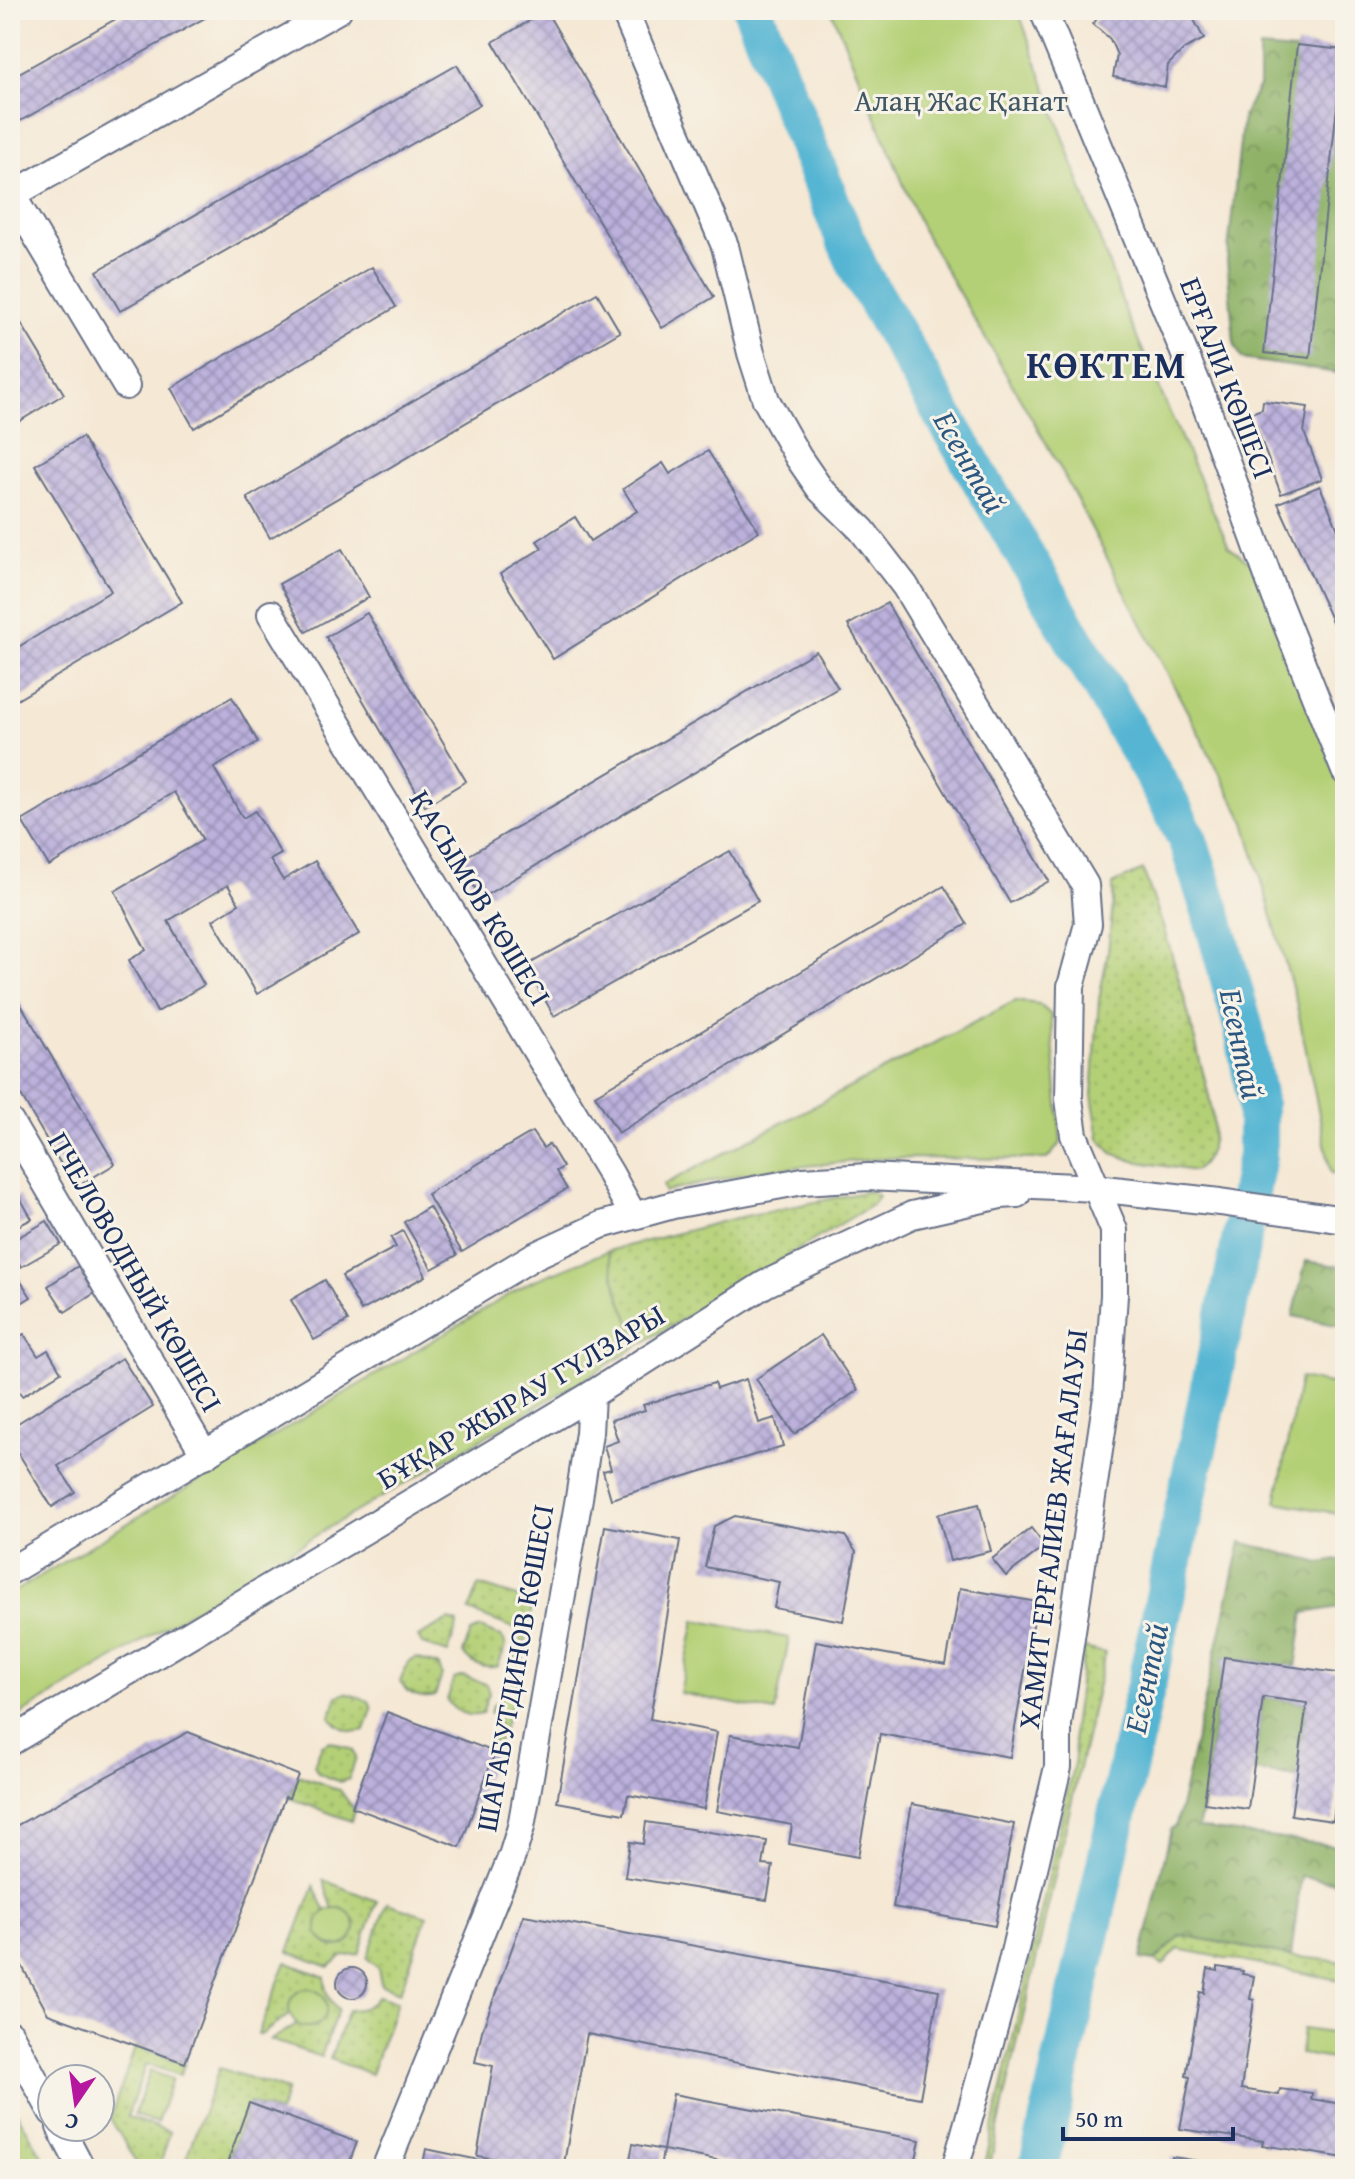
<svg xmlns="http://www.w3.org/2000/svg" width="1355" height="2179" font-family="'Gentium Book Plus',serif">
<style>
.grass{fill:url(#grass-dots);stroke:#68806a;stroke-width:2}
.forest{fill:url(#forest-crowns);stroke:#557062;stroke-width:2}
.green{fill:#b4d076;stroke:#68806a;stroke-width:2}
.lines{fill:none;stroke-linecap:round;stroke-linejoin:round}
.river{stroke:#54b5d3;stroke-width:40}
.building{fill:url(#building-cross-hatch)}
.minor-casing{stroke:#677087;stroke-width:30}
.minor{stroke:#fff;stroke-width:26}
.labels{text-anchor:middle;stroke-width:6;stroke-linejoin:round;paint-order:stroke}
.park-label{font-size:30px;fill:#415764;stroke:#f7f3e8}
.street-label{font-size:30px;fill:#1b2f5e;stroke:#f7f3e8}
.water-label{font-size:32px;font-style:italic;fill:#2c5781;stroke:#f7f3e8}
.district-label{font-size:38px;font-weight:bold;letter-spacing:2px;fill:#1b2f5e;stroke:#f7f3e8}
</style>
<defs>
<pattern id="grass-dots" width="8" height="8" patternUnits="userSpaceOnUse" patternTransform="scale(2)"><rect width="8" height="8" fill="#b4d076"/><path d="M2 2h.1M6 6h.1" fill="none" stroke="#9ab368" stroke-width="1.8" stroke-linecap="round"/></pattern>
<pattern id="forest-crowns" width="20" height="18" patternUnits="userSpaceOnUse" patternTransform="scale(2)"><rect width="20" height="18" fill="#8fb267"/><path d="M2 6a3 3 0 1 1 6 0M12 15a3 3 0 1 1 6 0" fill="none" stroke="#749158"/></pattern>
<pattern id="building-cross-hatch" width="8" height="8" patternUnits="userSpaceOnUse" patternTransform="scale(2)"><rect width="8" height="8" fill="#bcb1dc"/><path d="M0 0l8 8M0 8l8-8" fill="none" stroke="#9890b6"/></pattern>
</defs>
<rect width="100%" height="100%" fill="#f7f3e8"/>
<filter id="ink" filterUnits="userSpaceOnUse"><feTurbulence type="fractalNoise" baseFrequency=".0125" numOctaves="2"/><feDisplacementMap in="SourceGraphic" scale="16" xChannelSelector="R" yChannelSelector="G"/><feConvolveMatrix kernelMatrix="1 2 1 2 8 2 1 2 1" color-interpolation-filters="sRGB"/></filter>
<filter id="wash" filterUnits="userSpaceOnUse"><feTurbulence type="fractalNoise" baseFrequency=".006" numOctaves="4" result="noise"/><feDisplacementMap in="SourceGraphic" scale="32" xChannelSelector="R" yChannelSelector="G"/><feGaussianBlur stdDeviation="1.8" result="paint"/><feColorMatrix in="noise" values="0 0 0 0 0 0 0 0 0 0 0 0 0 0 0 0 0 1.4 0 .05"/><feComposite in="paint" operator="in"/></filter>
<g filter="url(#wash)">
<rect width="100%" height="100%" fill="#f5e8d4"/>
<g class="grass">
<path d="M1143 870C1167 933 1185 996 1200 1061 1205 1080 1215 1115 1213 1134 1212 1147 1206 1165 1194 1171L1134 1161 1112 1153 1099 1138 1092 1095 1099 1000 1108 951 1113 904V884Z"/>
<path d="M869 1191 878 1196 872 1205 639 1345 619 1295 608 1251 736 1218Z"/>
<path d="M479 1585 533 1602 517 1690 495 1752 490 1750 499 1726 496 1716 490 1713 493 1705 510 1691 513 1679 510 1671 521 1638 516 1629 469 1611Z"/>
<path d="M449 1620 458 1623 448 1653 422 1644 418 1637Z"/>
<path d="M480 1628 502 1637 506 1645 498 1666C485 1670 470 1664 463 1653L471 1632Z"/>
<path d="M1084 1648 1105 1653 989 2169H984L1075 1758 1073 1729Z"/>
<path d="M417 1658 439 1666 442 1675 435 1696C422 1700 407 1694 400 1682L408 1662Z"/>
<path d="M463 1676 486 1684 489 1693 482 1714C469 1718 454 1712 447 1700L454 1679Z"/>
<path d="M346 1693 369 1701 372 1709 365 1730C352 1734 337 1728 330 1716L338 1696Z"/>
<path d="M330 1741 353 1750 356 1758 349 1779 340 1782 318 1773 314 1765 322 1745Z"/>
<path d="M298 1775 340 1790 352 1807 356 1809 351 1821 289 1798Z"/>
<path d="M323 1880 377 1901 359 1954 341 1957 329 1967 289 1952 314 1886 326 1912 322 1915 321 1939 332 1946 340 1909H333Z"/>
<path d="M387 1903 427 1916 400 1992 381 1985 378 1968 367 1958Z"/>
<path d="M1181 1935 1290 1956 1345 1962V1981L1178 1949 1163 1965 1155 1961Z"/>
<path d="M286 1962 325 1977C324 1991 328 1999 338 2009L321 2057 271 2040 297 2024 303 2026 321 1996 311 1990H305L289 2007 290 2014 261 2035 258 2034Z"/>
<path d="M378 1996 397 2002 371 2074 330 2059 348 2010C361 2010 371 2007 378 1996Z"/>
<path d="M136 2045 185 2063 180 2075 146 2064 127 2117 170 2132 159 2169H140L110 2118Z"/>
<path d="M219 2068 287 2090 279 2113 249 2103 225 2169H182Z"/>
<path d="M10 2101 50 2169H23L19 2164 10 2169Z"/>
</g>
<g class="forest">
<path d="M1259 48 1345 55V374L1242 359 1234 343 1227 260 1243 116 1259 86Z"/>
<path d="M1306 1261 1345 1267V1327L1293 1316Z"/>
<path d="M1241 1542 1320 1563 1345 1559V1606L1304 1613 1296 1667 1224 1657 1204 1803 1198 1828 1345 1847V1883L1301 1877 1291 1956 1181 1935 1155 1961 1141 1959 1171 1829 1176 1825Z"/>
<path d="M1263 1697 1307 1703 1297 1777 1253 1771Z"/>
</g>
<g class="green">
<path d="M831 10H1018L1127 315 1229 547 1256 566 1345 780V1175L1331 1173 1296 1001 1245 822 1057 462 922 229Z"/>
<path d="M1015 1001 1039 1004 1051 1015 1061 1143 1047 1159 885 1158 757 1171 665 1192 663 1185Z"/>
<path d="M608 1251 619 1295 639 1345 588 1377 340 1521 10 1721V1594L530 1282Z"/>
<path d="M1300 1378 1345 1387V1515L1276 1502Z"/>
<path d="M695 1620 789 1638 775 1712 680 1693Z"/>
<circle cx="336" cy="1927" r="19"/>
<circle cx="308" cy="2008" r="19"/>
<path d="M1303 2029 1345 2035V2061L1300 2054Z"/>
<path d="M150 2071 172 2079 157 2123 134 2115Z"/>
</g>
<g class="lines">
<path class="river" d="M753 10 839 224 861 274 1169 802 1188 841 1211 911 1244 1029 1257 1101V1155L1237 1263 1152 1658 1038 2169"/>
</g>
<g id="blocks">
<g class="building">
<path d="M132 10H219L13 125 10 120V78Z"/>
<path d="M1104 10H1189L1204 39 1184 49 1168 65 1165 87 1113 77 1117 55 1110 39 1093 24Z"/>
<path d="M546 11 714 297 662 328 493 42Z"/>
<path d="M1297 45 1343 50 1310 358 1264 353Z"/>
<path d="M457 65 480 105 120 311 97 271Z"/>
<path d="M372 267 396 307 194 428 171 388Z"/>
<path d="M597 293 620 332 270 538 247 498Z"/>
<path d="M10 305 64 394 10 427Z"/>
<path d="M1263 401 1308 407 1304 432 1322 479 1281 494 1251 413 1262 409Z"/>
<path d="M82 437 182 602 10 704V652L111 591 35 465Z"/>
<path d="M708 451 759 531 553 659 500 574 542 548 537 541 575 517 590 541 637 511 623 489 663 463 670 474Z"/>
<path d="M1320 486 1345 547V650L1278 503Z"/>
<path d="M342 549 369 597 306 632 279 584Z"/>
<path d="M887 603 1049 881 1010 903 848 625Z"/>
<path d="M367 613 466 781 425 806 326 637Z"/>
<path d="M816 651 838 688 481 898 459 861Z"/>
<path d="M232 697 258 742 214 768 243 818 255 811 281 854 270 860 283 880 315 861 359 934 257 994 213 920 239 904 228 885 168 921 204 985 157 1012 129 960 146 950 115 891 203 840 174 792 49 866 22 821Z"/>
<path d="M730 851 758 901 554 1016 526 966Z"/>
<path d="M944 886 967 924 618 1133 595 1095Z"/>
<path d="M10 986 115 1164 75 1188 10 1077Z"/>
<path d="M532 1132 543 1148 549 1144 563 1167 556 1171 567 1189 462 1252 427 1194Z"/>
<path d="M19 1196 32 1219 10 1230V1201Z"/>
<path d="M429 1207 457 1255 432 1269 404 1222Z"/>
<path d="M47 1221 61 1244 21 1267 10 1247V1242Z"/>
<path d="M403 1231 426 1276 361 1311 342 1276 396 1247 391 1238Z"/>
<path d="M10 1265 31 1297 10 1310Z"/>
<path d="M78 1266 95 1293 65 1312 48 1286Z"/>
<path d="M325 1280 348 1321 314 1340 291 1300Z"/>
<path d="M24 1334 38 1356 48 1350 61 1372 22 1396 10 1376V1343Z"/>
<path d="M821 1335 858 1390 794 1434 756 1379Z"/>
<path d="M122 1358 153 1407 58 1466 75 1492 52 1507 10 1440V1428Z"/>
<path d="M746 1379 759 1423 775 1418 783 1446 611 1499 603 1471 611 1469 604 1446 618 1441 611 1420 645 1410 643 1405 714 1383 716 1389Z"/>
<path d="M979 1504 991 1551 950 1561 938 1514Z"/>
<path d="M735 1516 845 1536 856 1552 843 1621 774 1608 779 1582 705 1567 714 1526Z"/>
<path d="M605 1526 680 1540 650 1719 717 1732 704 1809 628 1795 624 1814 557 1802Z"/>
<path d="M1031 1528 1045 1546 1006 1576 992 1559Z"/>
<path d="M960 1588 1037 1602 1010 1757 880 1734 858 1857 789 1844 792 1825 717 1811 730 1735 798 1747 816 1641 946 1665Z"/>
<path d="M1224 1657 1345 1674V1732L1333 1821 1291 1815 1307 1703 1263 1697 1248 1809 1204 1803Z"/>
<path d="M387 1712 495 1752 460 1847 352 1807Z"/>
<path d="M188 1732 298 1775 289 1798 285 1797 185 2063 48 2014 10 1944V1829Z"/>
<path d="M912 1804 1014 1824 995 1926 893 1907Z"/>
<path d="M646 1822 767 1841 763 1865 773 1866 767 1900 625 1877 630 1842 643 1844Z"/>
<path d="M524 1915 939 1990 920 2098 587 2034 563 2169 477 2156 493 2066 475 2062 482 2031Z"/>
<path d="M1218 1967 1243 1971 1242 1974 1254 1976 1250 1999 1254 2000 1241 2089 1279 2095 1280 2089 1312 2093 1311 2099 1342 2104 1345 2094V2158L1262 2145 1263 2141 1180 2129 1190 2077 1186 2076 1200 1992 1204 1993 1208 1969 1218 1971Z"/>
<circle cx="352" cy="1983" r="15"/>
<path d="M673 2094 920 2140 914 2169H765L663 2150Z"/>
<path d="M249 2103 357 2142 347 2169H225Z"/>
<path d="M633 2144 663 2150 660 2169H628Z"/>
<path d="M426 2149 484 2161 483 2169H422Z"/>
<path d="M1172 2157 1220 2164 1219 2169H1170Z"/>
</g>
</g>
</g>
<g filter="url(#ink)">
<use href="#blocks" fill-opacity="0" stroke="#677087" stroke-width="2"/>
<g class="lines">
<defs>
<g id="minor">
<path d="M624 10 725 246 751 353 766 400 798 457 820 489 862 530 905 586 1085 885 1088 924 1071 986 1069 1099 1074 1135 1114 1230V1295L1107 1397 1058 1724V1767L1008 1978 955 2169"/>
<path d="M1043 10 1205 403 1276 598 1345 771"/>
<path d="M10 192 126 386"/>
<path d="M12 195 338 10"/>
<path d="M271 614 610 1173 633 1215"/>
<path d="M10 1122 205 1455"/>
<path d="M10 1571 534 1256 601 1225 673 1205 803 1181 868 1177 1096 1188 1220 1202 1345 1220"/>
<path d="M10 1742 591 1395 765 1284 912 1215 1000 1195 1017 1194"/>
<path d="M10 2034 52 2112"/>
<path d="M60 2127 82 2169"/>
<path d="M385 2169 512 1856 521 1827 579 1498 589 1433 591 1395"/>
</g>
</defs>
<use href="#minor" class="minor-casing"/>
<use href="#minor" class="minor"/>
</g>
</g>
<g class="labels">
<g class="park-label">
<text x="961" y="111">Алаң Жас Қанат</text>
</g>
<g class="street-label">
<text transform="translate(1227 378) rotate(69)" y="10">ЕРҒАЛИ КӨШЕСІ</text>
<text transform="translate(480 898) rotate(59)" y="10">ҚАСЫМОВ КӨШЕСІ</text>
<text transform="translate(135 1272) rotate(60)" y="10">ПЧЕЛОВОДНЫЙ КӨШЕСІ</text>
<text transform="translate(521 1397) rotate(-31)" y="10">БҰҚАР ЖЫРАУ ГҮЛЗАРЫ</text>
<text transform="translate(1053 1529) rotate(-83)" y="10">ХАМИТ ЕРҒАЛИЕВ ЖАҒАЛАУЫ</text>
<text transform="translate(515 1668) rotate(-80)" y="10">ШАГАБУТДИНОВ КӨШЕСІ</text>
</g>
<g class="water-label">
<text transform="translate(970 462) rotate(60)" y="11">Есентай</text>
<text transform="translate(1242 1044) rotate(78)" y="11">Есентай</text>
<text transform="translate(1146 1678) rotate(-78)" y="11">Есентай</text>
</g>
<g class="district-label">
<text x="1107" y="378">КӨКТЕМ</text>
</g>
</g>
<rect width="1355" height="2179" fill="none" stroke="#f7f3e8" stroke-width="40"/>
<g transform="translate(76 2103) rotate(193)"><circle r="38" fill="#f7f3e8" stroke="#9fa5b1" stroke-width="2"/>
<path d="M0-6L14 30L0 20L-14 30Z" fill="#b5179e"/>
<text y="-12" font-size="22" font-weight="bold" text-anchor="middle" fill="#1b2f5e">С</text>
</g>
<path d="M1063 2127v12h170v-12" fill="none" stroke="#1b2f5e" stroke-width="4"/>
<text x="1075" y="2127" font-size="24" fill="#1b2f5e" stroke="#f7f3e8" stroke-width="6" paint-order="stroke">50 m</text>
</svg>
